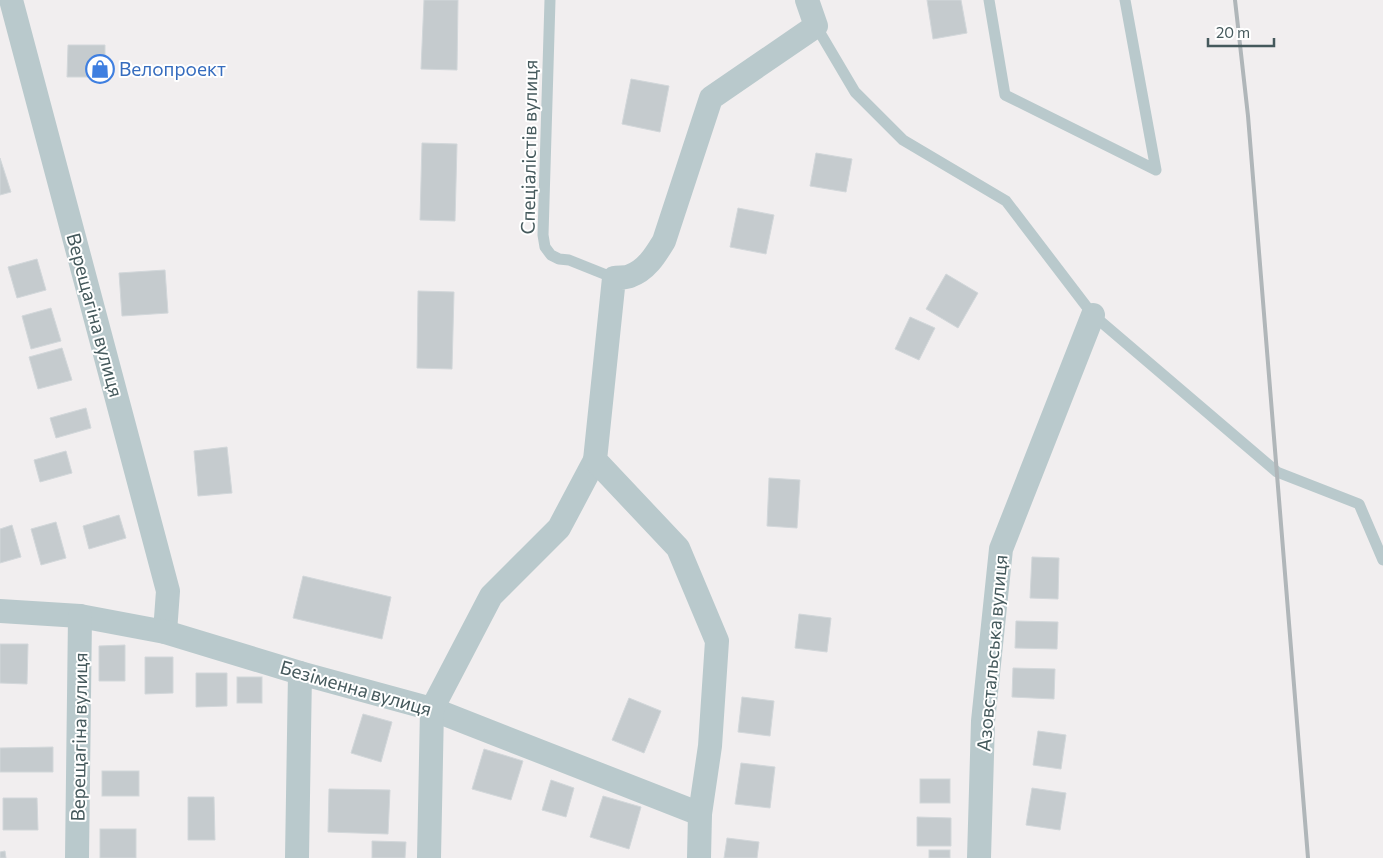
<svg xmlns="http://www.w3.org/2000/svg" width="1383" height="858" font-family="Commissioner,sans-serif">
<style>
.building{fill:#c5cbce;stroke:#d2d7da}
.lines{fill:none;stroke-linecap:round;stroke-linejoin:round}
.lane{stroke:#b9c9cc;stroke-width:11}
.street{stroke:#b9c9cc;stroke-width:24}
.rail{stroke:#b0b6b9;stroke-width:4}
.labels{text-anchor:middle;stroke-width:4;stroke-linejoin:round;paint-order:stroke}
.shop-label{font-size:19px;fill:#366cbe;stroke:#fff;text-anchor:start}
.street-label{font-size:19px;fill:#45595c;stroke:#fff}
</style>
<rect width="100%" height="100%" fill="#f1eeef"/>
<g class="building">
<path d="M424 0H458L457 70 421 69Z"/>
<path d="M927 0H961L967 33 933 39Z"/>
<path d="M68 45H105V77H67Z"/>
<path d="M631 79 669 86 660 132 622 124Z"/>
<path d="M422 143 457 144 455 221 420 220Z"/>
<path d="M816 153 852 159 846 192 810 186Z"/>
<path d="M0 158 11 192 0 195Z"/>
<path d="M738 208 774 215 766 254 730 247Z"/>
<path d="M37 259 46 290 17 298 8 267Z"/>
<path d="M165 270 168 313 122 316 119 273Z"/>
<path d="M946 274 978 293 958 328 926 309Z"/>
<path d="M418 291 454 292 452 369 417 368Z"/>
<path d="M51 308 61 341 31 349 22 316Z"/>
<path d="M910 317 935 328 919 360 895 349Z"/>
<path d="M62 348 72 380 38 389 29 357Z"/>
<path d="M86 408 91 428 56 438 50 418Z"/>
<path d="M227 447 232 493 198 496 194 451Z"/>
<path d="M66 451 72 473 40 482 34 460Z"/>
<path d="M769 478 800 480 797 528 767 526Z"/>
<path d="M119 515 126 538 89 549 83 526Z"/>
<path d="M56 522 66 558 41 565 31 529Z"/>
<path d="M12 525 21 557 0 563V529Z"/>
<path d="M1032 557 1059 558 1058 599 1030 598Z"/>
<path d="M303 576 391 597 382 639 293 618Z"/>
<path d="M799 614 831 618 827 652 795 648Z"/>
<path d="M1016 621 1058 622 1057 649 1015 648Z"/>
<path d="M0 644H28L27 684 0 683Z"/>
<path d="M125 645V681H99V646Z"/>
<path d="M145 657H173V693L145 694Z"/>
<path d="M1013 668 1055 669 1054 699 1012 697Z"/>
<path d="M196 673H227V706L196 707Z"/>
<rect x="237" y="677" width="25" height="26"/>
<path d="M742 697 774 701 770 736 738 732Z"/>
<path d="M629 698 661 711 644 753 612 740Z"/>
<path d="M363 714 392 722 381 762 351 753Z"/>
<path d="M1038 731 1066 735 1061 769 1033 765Z"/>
<path d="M53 747V772H0V748Z"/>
<path d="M484 749 523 761 511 800 472 789Z"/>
<path d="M741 763 775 767 770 808 735 804Z"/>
<rect x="102" y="771" width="37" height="25"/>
<rect x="920" y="779" width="30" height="24"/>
<path d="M551 780 574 788 566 817 542 810Z"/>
<path d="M1032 788 1066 793 1060 830 1026 825Z"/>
<path d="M329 789 390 790 388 834 328 832Z"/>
<path d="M603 796 641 807 629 849 590 837Z"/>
<path d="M188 797H214L215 840H188Z"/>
<path d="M3 798H37L38 830H3Z"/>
<path d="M917 817 951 818V846H917Z"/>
<rect x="100" y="829" width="36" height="29"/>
<path d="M727 838 759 842 757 858H724Z"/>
<path d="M372 841 406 842 405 858H372Z"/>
<rect x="929" y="850" width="21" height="8"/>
<path d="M5 851 6 858H0V852Z"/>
</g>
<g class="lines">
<g class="lane">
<path d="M550 0 543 235 545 247 551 255 559 259 569 260 614 278"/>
<path d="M989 0 1005 95 1156 170 1125 0"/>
<path d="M816 26 855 92 903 140 1006 201 1093 315 1277 472 1359 504 1383 560"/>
</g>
<g class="street">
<path d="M11 0 168 591 165 632"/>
<path d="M0 611 80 616 165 632 300 673 432 709 700 814"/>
<path d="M77 858 80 616"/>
<path d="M297 858 300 673"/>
<path d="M429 858 432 709 491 596 559 528 595 460"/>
<path d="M699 858 700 814 710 746 717 641 678 548 595 460 614 278C619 277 626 278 630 276 647 270 656 254 664 241L711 98 816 26 807 0"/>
<path d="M979 858 983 721 1001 549 1093 315"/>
</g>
<path class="rail" d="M1235 0 1248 116 1308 858"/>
</g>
<defs>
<symbol id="shop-ring" viewBox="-11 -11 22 22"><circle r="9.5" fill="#fff" stroke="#3f7fe0" stroke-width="1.5"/><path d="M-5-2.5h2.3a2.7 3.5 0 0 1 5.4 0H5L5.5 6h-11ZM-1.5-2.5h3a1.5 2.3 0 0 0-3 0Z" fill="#3f7fe0"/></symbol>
</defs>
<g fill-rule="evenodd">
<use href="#shop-ring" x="84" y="53" width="32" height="32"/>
</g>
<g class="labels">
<g class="shop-label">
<text x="119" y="76">Велопроект</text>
</g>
<g class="street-label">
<text transform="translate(529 147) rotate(-89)" y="7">Спеціалістів вулиця</text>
<text transform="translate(95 315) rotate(75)" y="7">Верещагіна вулиця</text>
<text transform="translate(992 653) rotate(-85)" y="7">Азовстальська вулиця</text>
<text transform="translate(356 688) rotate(16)" y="7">Безіменна вулиця</text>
<text transform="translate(79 737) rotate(-89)" y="7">Верещагіна вулиця</text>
</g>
</g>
<path d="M1208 38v8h66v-8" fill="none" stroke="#45595c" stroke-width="2.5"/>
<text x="1216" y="38" font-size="15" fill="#45595c" stroke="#ffffff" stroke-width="4" paint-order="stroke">20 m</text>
</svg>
